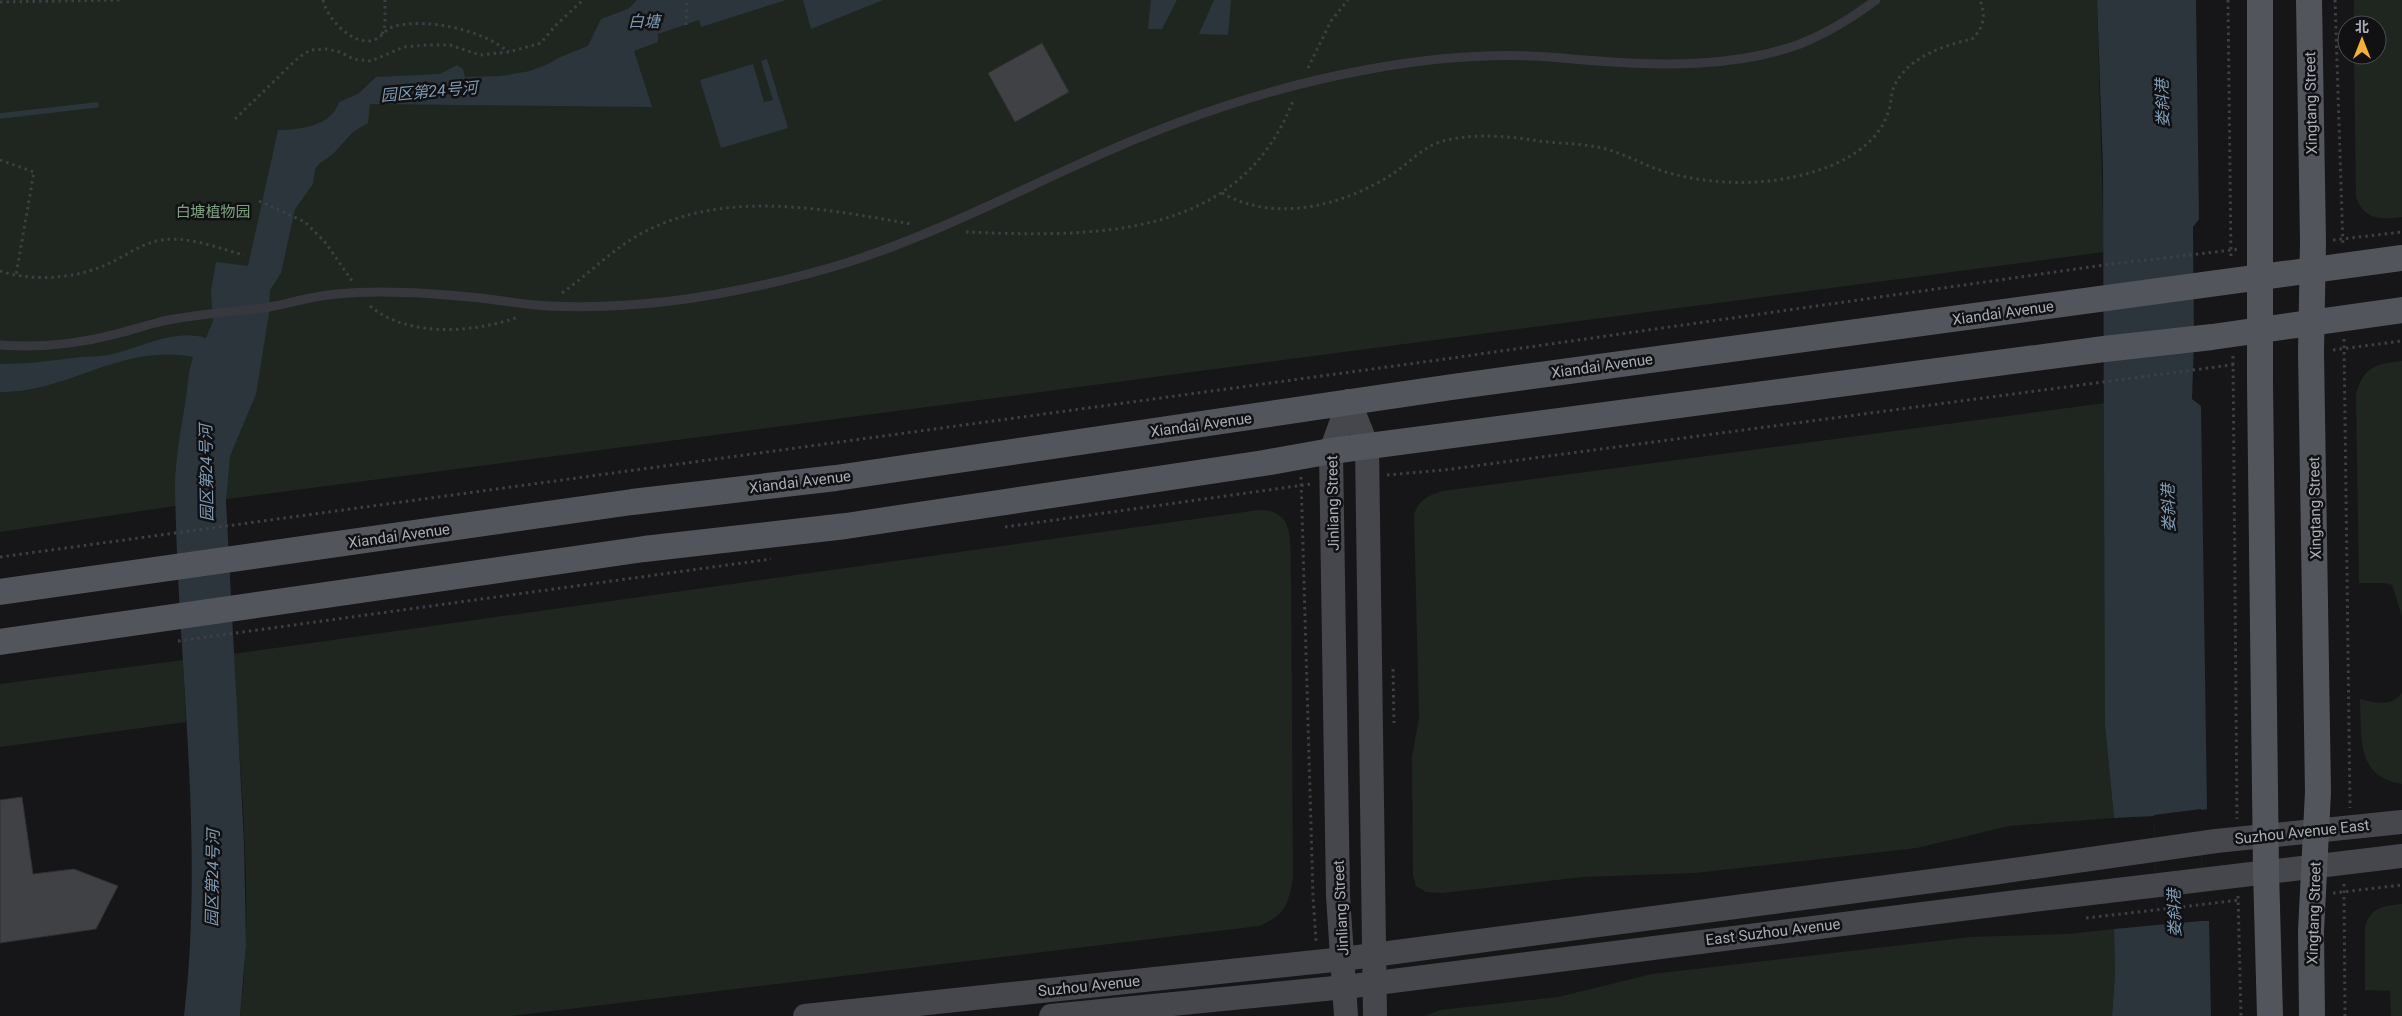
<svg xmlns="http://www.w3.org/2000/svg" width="2402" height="1016" font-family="Roboto,'Noto Sans SC',sans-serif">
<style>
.green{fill:#1e261f}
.water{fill:#2c353c}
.pier{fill:#161618}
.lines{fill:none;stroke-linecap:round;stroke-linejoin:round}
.stream{stroke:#2c353c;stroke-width:5.5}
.building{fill:#404145;stroke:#303034}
.path{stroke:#3d3f44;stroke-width:3;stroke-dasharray:2.5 4;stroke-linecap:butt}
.service{stroke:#37383d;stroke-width:9}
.secondary{stroke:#45474d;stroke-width:24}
.primary{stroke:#53555c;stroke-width:26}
.labels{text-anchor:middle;stroke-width:5;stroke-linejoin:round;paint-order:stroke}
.street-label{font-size:15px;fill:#a8adb8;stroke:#111113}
.park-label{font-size:15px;fill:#7fa381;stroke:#111113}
.water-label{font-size:16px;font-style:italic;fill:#7f9bb3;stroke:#111113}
</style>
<rect width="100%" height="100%" fill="#161618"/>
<g class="green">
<path d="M0 0H2097L2104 252 175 506 0 532Z"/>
<path d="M2354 0H2402V217C2381 220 2363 220 2356 196L2354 55H2377V25H2354Z"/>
<path d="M2402 361V616L2392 585 2385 583H2359L2356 394C2364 366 2376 364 2402 361Z"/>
<path d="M2105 403V725L2114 818 2009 826 1917 848 1695 873 1582 877 1442 893 1426 892 1416 886 1413 875 1412 757 1419 718 1414 515C1418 500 1429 495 1443 491Z"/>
<path d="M1259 510C1298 510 1289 546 1291 574L1293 876C1289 903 1286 915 1259 926L511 1016H240C255 897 239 774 233 654Z"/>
<path d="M183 660 186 722 0 747V684Z"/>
<path d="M2402 693V784C2355 777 2362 736 2360 699 2376 703 2391 707 2402 693Z"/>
<path d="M2402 904V1016H2391L2390 991 2365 990V928C2370 907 2383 906 2402 904Z"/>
<path d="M2114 929 2115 974 2112 1016H1425L1440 1010 1558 997 1652 974 1971 937 2068 934Z"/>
</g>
<g class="water">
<path d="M637 0H786L701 27 699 20 658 34V42L634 51 652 107 370 104 368 123 353 132 333 154 320 163 315 169 313 184 295 209 281 273 270 290 269 313 256 394 230 456 226 501 244 842 246 945 240 1016H184C205 839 177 660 175 483 176 458 180 434 184 410 188 392 187 375 193 357 121 343 68 393 0 392V364C25 364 49 361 73 358 85 356 97 357 108 355 140 349 172 328 206 338L213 321 211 291 216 262 248 266 278 130C300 130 332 126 339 102L358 94 376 77 440 74 457 65 463 69 465 77 501 76 530 71 548 64 560 57 588 46 601 19 628 9Z"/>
<path d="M803 0H883L811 29Z"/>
<path d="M1151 0H1177L1162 29H1148Z"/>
<path d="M1214 0H1231L1228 35 1199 34Z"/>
<path d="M2097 0H2196L2199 219 2193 227 2194 340 2192 399 2201 406 2207 809 2201 810 2202 921H2209L2211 1016H2112L2115 974 2114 929 2157 925V917L2154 816 2114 818 2105 725 2103 168Z"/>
<path d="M767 59 788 128 721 148 700 80 753 64 764 102 773 100 761 61Z"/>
</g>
<path class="pier" d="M2201 809 2202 921 2157 925 2154 815Z"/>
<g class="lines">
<path class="stream" d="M0 116 96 105"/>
</g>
<g class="building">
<path d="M1042 43 1069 92 1015 122 988 73Z"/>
<path d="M22 797 33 874 74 869 118 886 96 929 0 943V800Z"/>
</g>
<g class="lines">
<g class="path">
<path d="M323 0C327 18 349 42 369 41 380 41 384 29 395 26 429 18 482 30 509 52"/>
<path d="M2228 0 2231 259"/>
<path d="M2335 0 2343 246"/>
<path d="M0 2 120 0"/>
<path d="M686 25 687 0"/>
<path d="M382 34 385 25V0"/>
<path d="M1308 68 1331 21 1348 0"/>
<path d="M235 119 298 58 310 50 326 49 340 52 353 59 371 61 404 47 427 45H450L480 55 509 52 541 43 555 26 583 0"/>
<path d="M0 160 34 172 16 275"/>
<path d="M1222 193C1276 224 1345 205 1394 173 1410 162 1424 146 1443 141 1474 133 1508 136 1539 141 1561 144 1584 143 1606 149 1628 155 1647 167 1669 173 1717 186 1772 186 1819 170 1847 161 1878 143 1888 113 1892 102 1890 91 1897 81 1912 56 1945 45 1972 39 1984 28 1986 15 1980 0"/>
<path d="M259 201 305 222 325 242 352 281"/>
<path d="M966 232C1093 237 1241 241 1294 98"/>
<path d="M2333 240 2402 232"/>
<path d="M0 271C36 283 83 278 116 260 131 252 144 243 161 240 190 236 217 248 244 255"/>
<path d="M562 293C587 275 609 253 635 237 719 188 821 208 911 224"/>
<path d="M370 306C408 338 474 333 518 317"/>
<path d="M2344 339 2350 808"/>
<path d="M2333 350 2402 341"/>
<path d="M2233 356 2237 819"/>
<path d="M1387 475 1444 470 2238 364"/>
<path d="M1301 477 1313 896 1316 941"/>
<path d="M1005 527 1311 484"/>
<path d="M0 557 1431 361 2104 265 2240 249"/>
<path d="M178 641 771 559"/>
<path d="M1393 669 1394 723"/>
<path d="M2344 884 2345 1016"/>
<path d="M2333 893 2402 885"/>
<path d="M2238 896 2241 1016"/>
<path d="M2086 918 2240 900"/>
</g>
<path class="service" d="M0 345C39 348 78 344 116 334 132 330 147 325 163 321 198 314 234 312 269 307 291 303 313 296 336 294 383 289 434 293 481 298 504 301 526 305 549 306 650 311 750 292 846 263 927 237 1002 199 1079 164 1170 122 1266 88 1365 70 1419 60 1475 54 1530 56 1552 56 1575 60 1598 61 1663 66 1738 67 1800 44 1828 33 1852 18 1876 0"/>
<g class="secondary">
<path d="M1349 401 1367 446 1375 1016"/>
<path d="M805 1016 1343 959 1992 873 2216 841 2402 822"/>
<path d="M1051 1016 1345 987 2017 902 2402 856"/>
<path d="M1346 1016 1338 896 1331 451 1349 401"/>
</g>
<g class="primary">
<path d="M2260 0V383L2266 871 2270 1016"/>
<path d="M2309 0 2313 242 2311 352 2318 792 2311 931 2312 1016"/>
<path d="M0 592 632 502 836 478 1452 387 2402 258"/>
<path d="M0 642 644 549 846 526 1264 463 1331 451 2104 349 2212 337 2402 310"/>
</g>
</g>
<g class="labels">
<g class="street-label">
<text transform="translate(2311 103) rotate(-91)" y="5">Xingtang Street</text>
<text transform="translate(2003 313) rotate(-8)" y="5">Xiandai Avenue</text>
<text transform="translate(1602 366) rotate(-8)" y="5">Xiandai Avenue</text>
<text transform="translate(1201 425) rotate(-8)" y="5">Xiandai Avenue</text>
<text transform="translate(800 482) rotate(-7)" y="5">Xiandai Avenue</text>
<text transform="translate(1333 503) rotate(-91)" y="5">Jinliang Street</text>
<text transform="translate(2315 508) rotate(-91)" y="5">Xingtang Street</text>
<text transform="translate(399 536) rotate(-8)" y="5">Xiandai Avenue</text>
<text transform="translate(2302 832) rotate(-6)" y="5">Suzhou Avenue East</text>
<text transform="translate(1341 908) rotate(-93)" y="5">Jinliang Street</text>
<text transform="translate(2314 913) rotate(-88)" y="5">Xingtang Street</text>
<text transform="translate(1773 932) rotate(-7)" y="5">East Suzhou Avenue</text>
<text transform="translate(1089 986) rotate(-6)" y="5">Suzhou Avenue</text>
</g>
<g class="park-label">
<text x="213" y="217">白塘植物园</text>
</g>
<g class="water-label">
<text x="644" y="27">白塘</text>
<text transform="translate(429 91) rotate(-5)" y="6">园区第24号河</text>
<text transform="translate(2162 103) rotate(-91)" y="6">娄斜港</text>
<text transform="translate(206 473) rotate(-91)" y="6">园区第24号河</text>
<text transform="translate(2168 508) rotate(-91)" y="6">娄斜港</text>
<text transform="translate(212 878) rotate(-89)" y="6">园区第24号河</text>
<text transform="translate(2174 913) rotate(-91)" y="6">娄斜港</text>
</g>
</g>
<g transform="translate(2362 40)"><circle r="24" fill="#111113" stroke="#4d4f55"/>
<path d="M0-4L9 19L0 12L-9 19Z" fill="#f2b134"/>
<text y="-8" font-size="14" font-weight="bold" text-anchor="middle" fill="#a8adb8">北</text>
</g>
</svg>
